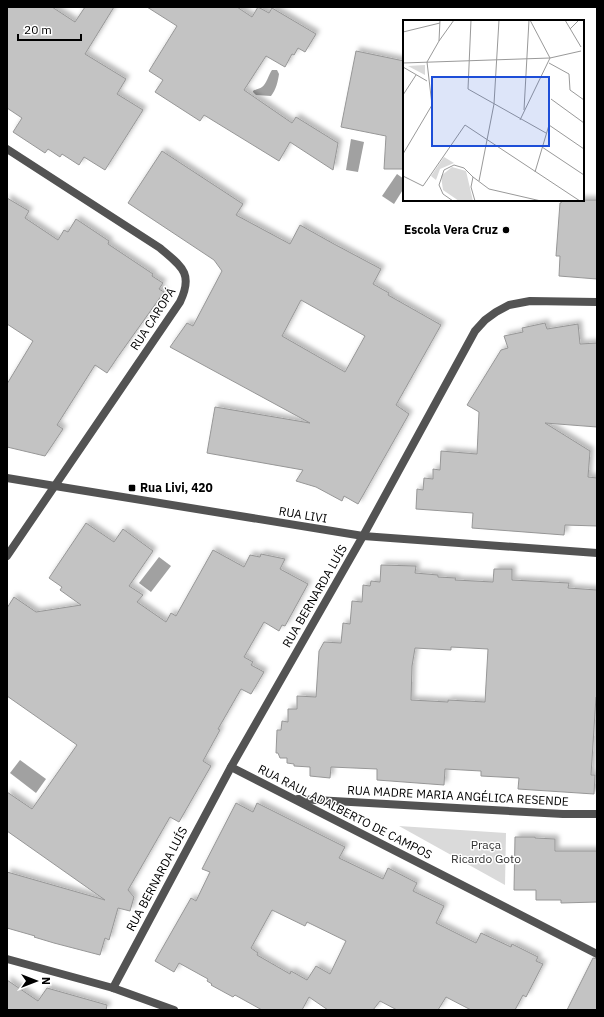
<svg xmlns="http://www.w3.org/2000/svg" width="604" height="1017" font-family="'IBM Plex Sans',sans-serif">
<style>
.green{fill:#dadada}
.water{fill:#a1a1a1}
.building{fill:#c3c3c3;stroke:#979797;fill-rule:evenodd;filter:url(#shadow)}
.lines{fill:none;stroke-linecap:round;stroke-linejoin:round}
.street{stroke:#535353;stroke-width:8}
.poi-dot{fill:#000;stroke:#fff;stroke-width:1.5}
.labels{text-anchor:middle;stroke-width:3;stroke-linejoin:round;paint-order:stroke}
.poi-label{font-size:12px;font-weight:bold;fill:#000;stroke:#fff;text-anchor:end}
.street-label{font-size:12px;fill:#000;stroke:#fff}
.park-label{font-size:12px;fill:#313131;stroke:#fff}
.inset-road{fill:none;stroke:#999;stroke-width:1}
.view{fill:#1d4ed8;fill-opacity:0.15;stroke:#1d4ed8;stroke-width:2}
.inset-edge{fill:none;stroke:#000;stroke-width:2}
</style>
<defs>
<filter id="shadow"><feDropShadow dx="3.5" dy="-3.5" stdDeviation="2" flood-color="#0004"/></filter>
</defs>
<rect width="100%" height="100%" fill="#fff"/>
<path class="green" d="M399 826 506 833 505 885Z"/>
<g class="water">
<path d="M272 70H277L279 74C278 81 276 90 271 96L256 95 253 92V91C256 89 260 89 262 87 266 85 269 74 272 70Z"/>
<path d="M351 139 364 142 358 172 346 170Z"/>
<path d="M397 174 404 179V188L394 204 382 196Z"/>
<path d="M159 557 171 566 151 592 139 583Z"/>
<path d="M20 760 46 779 36 793 10 773Z"/>
</g>
<g class="building">
<path d="M7 7H52L75 22 85 7H114L85 54 126 79 117 94 143 110 105 170 84 157 79 165 62 154 60 157 48 149 45 153 13 132 22 118 7 108Z"/>
<path d="M147 7H237L252 17 258 7 269 13 272 8 316 34 305 52 298 48 294 55 292 54 285 67 266 56 244 90 292 123 296 117 338 143 333 170 290 142 279 161 204 115 200 121 155 92 163 80 149 71 177 26Z"/>
<path d="M356 51 404 61V169H384L386 136 341 127Z"/>
<path d="M162 151 243 204 236 215 290 244 300 225 334 244 381 269 373 284 389 293 388 295 441 325 396 405 409 414 358 504 344 496 342 501 316 487 296 481 303 470 207 453 215 407 310 423 170 347 187 323 193 326 222 271 214 260 128 203ZM301 300 365 336 345 372 282 336Z"/>
<path d="M7 198 29 211 25 218 58 240 64 230 68 232 76 219 109 241 108 244 153 274 152 276 163 283 159 289 164 292 117 358 107 373 95 365 57 425 63 429 45 456 7 447V384L33 341 7 324Z"/>
<path d="M562 200H597V279L559 276 560 256H556L560 203H561Z"/>
<path d="M545 323 547 329 578 324 580 344 597 343V427L545 423 590 451 588 477 597 478V526L565 525 564 535 472 528 473 513 416 509 417 489 423 490 424 478 433 479V469L440 470 441 451 477 454 479 412 467 405 501 350 508 348 504 336 523 332 522 328Z"/>
<path d="M86 523 114 542 123 529 153 551 129 586 143 595 137 602 166 622 171 613 176 616 213 550 244 567 250 555 260 557 261 554 285 559 280 569 308 584 285 626 282 625 279 631 264 622 244 657 253 662 251 665 264 672 251 694 241 689 218 729 220 730 203 761 211 766 179 822 170 817 128 890 134 897 130 911 118 908 109 940 105 938 100 955 54 943 34 937 35 936 7 928V872L105 900 7 831V792L32 809 77 745 7 696V608L14 597 36 612 81 605 60 590 62 587 49 578Z"/>
<path d="M381 565 416 566 415 573 438 575V577L456 578 455 580 493 582 494 569H512V580L569 583 568 588 597 590V697H596L591 775H595L594 794 518 789 519 778 481 776V771L445 769 444 785 377 780V769L331 767 330 778 310 776V767L294 766V764L287 763V758H280L278 753H276L277 730H281L282 721 288 722V709H297V696L316 697 319 651 324 642 341 643 343 623 350 624 352 601 362 602 363 585 370 586 371 581 380 582ZM451 647 488 649 485 702 448 700V702L411 700 412 666 415 648 451 650Z"/>
<path d="M236 803 253 812 257 803 345 847 339 858 383 879 388 868 417 883 413 891 444 906 436 923 476 943 481 933 511 947 512 944 538 957 536 961 543 964 526 997 523 995 515 1010H471L446 997 438 1010H397L380 1001 373 1010H328L309 997 302 1010H262L235 995 233 997 211 985 212 984 207 981 208 979 179 963 174 972 155 961 191 898 196 901 210 872 202 869ZM272 910 305 926 307 922 346 941 330 974 316 966 307 980 291 971 290 974 257 955 258 953 251 948Z"/>
<path d="M515 837H535V838L555 839V851H597V902L561 903V900H536V890H514Z"/>
<path d="M593 958 597 959V1010H567Z"/>
<path d="M7 980 38 1001 47 988 107 1005 106 1010H7Z"/>
</g>
<g class="lines">
<g class="street">
<path d="M7 149 160 248C181 266 194 273 180 302L7 556"/>
<path d="M7 478 55 486 363 536 597 553"/>
<path d="M231 767 597 954"/>
<path d="M298 799 563 814H597"/>
<path d="M7 959 113 988 174 1010"/>
<path d="M113 988 231 767 363 536 475 331 485 320 496 312 509 305 530 301 597 302"/>
</g>
</g>
<g class="poi-dot">
<circle cx="506" cy="230" r="4"/>
<rect x="128" y="484" width="8" height="8" rx="2"/>
</g>
<g class="labels">
<g class="poi-label">
<text x="498" y="234">Escola Vera Cruz</text>
<text x="140" y="492" text-anchor="start">Rua Livi, 420</text>
</g>
<g class="street-label">
<text transform="translate(153 319) rotate(-57)" y="4">RUA CAROPÁ</text>
<text transform="translate(303 515) rotate(9)" y="4">RUA LIVI</text>
<text transform="translate(315 596) rotate(-60)" y="4">RUA BERNARDA LUÍS</text>
<text transform="translate(458 796) rotate(3)" y="4">RUA MADRE MARIA ANGÉLICA RESENDE</text>
<text transform="translate(345 812) rotate(27)" y="4">RUA RAUL ADALBERTO DE CAMPOS</text>
<text transform="translate(157 879) rotate(-62)" y="4">RUA BERNARDA LUÍS</text>
</g>
<g class="park-label">
<text x="486" y="849">Praça<tspan x="486" dy="14">Ricardo Goto</tspan></text>
</g>
</g>
<g transform="translate(403 20)">
<rect width="181" height="181" fill="#fff"/>
<path d="M22 45V55L5 46ZM41 137 51 143 37 149 33 160 28 156ZM49 147 63 151 70 181H56L40 170 38 156Z" fill="#dadada"/>
<path class="inset-road" d="M68 0 65 69 143 113M162 0 178 27M167 9 176 0M0 12 37 3M36 21 51 0M0 43 147 38 178 31M146 43 166 54 167 70 181 80M0 47 24 61M0 75 13 55M148 79 181 103M121 90 126 0M117 100 147 38 127 0M139 127 181 155M0 134 29 85 24 42 36 21 37 0M132 152 146 105 181 129M0 156 20 166 62 105 177 181M70 157 86 169 138 181M76 161 91 84 96 0M50 181 40 174 36 165 41 150 51 145 61 148 70 157 68 167 72 181"/>
<path class="view" d="M29 57H146V126H29Z"/>
<rect width="181" height="181" class="inset-edge"/>
</g>
<rect width="604" height="1017" fill="none" stroke="#000000" stroke-width="16"/>
<g transform="translate(36 981) rotate(90)" stroke="#ffffff" stroke-width="3" paint-order="stroke">
<path d="M0-3L7 15L0 10L-7 15Z" fill="#000000"/>
<text y="-6" font-size="11" font-weight="bold" text-anchor="middle" fill="#000000">N</text>
</g>
<path d="M18 34v6h63v-6" fill="none" stroke="#000000" stroke-width="2"/>
<text x="24" y="34" font-size="12" fill="#000000" stroke="#ffffff" stroke-width="3" paint-order="stroke">20 m</text>
</svg>
